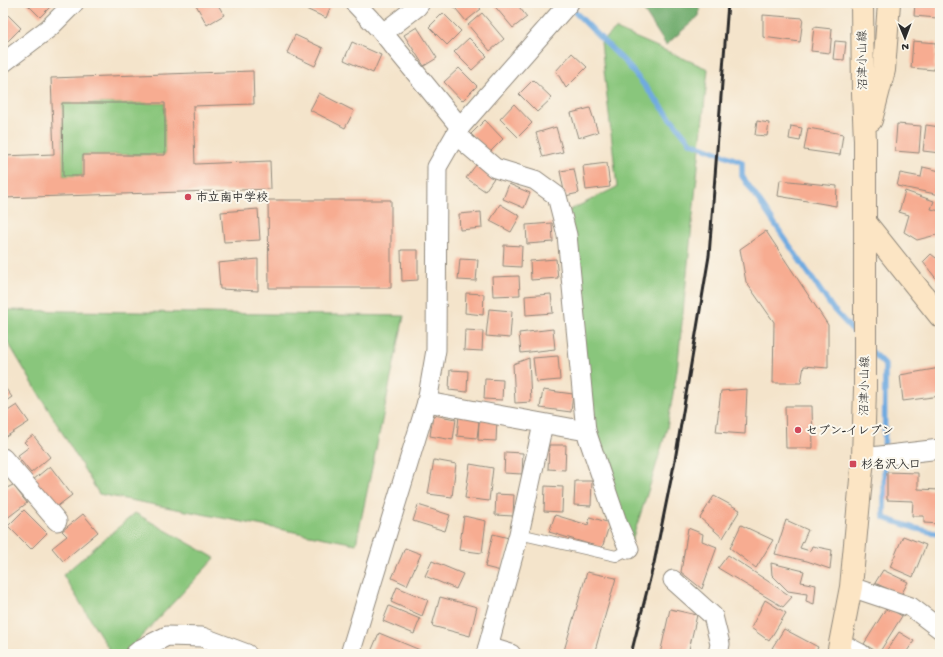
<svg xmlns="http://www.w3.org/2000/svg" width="943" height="657" font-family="'Gochi Hand','Klee One',sans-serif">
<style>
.green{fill:#89c67c;stroke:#5a7854}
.forest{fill:#6eab6c;stroke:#4c6b4c}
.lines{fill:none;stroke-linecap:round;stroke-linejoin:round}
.stream{stroke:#70aae0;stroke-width:5.5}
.building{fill:#f7ac91;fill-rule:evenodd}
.lane-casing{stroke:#90887b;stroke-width:12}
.street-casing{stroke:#90887b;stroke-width:21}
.secondary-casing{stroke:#90887b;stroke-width:24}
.lane{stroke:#fff;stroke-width:10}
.street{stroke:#fff;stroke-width:19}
.secondary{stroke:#fce5c4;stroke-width:22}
.rail{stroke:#2b2b2b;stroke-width:3}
.poi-dot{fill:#d1495b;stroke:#fbf7ec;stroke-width:1.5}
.labels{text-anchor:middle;stroke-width:4;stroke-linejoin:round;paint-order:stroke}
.street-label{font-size:12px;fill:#2b2b2b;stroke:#fbf7ec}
.poi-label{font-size:12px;font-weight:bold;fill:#2b2b2b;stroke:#fbf7ec;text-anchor:start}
</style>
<rect width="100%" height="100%" fill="#fbf7ec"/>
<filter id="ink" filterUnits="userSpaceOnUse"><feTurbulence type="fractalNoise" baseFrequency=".025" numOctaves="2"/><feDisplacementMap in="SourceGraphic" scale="8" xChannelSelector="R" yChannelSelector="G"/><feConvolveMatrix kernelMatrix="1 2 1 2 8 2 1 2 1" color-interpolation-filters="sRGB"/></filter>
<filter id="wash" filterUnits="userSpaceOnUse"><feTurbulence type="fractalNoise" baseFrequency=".012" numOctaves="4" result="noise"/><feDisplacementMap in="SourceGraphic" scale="16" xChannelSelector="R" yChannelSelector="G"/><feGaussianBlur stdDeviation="0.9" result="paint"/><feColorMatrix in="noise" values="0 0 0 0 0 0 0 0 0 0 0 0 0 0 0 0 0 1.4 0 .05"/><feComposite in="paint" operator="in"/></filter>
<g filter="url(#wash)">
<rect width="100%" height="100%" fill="#f4e4cb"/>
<g class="green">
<path d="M616 29 708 69 677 371 667 428 653 476 629 549 592 436 566 212 617 187 601 42Z"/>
<path d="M62 103H165V155H83V176H63Z"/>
<path d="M3 310 404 316 356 544 99 494 3 334Z"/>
<path d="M135 513 215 558 125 654H112L63 575Z"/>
</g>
<path class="forest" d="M639 3H700L699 16 666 45Z"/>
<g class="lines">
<g class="stream">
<path d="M569 6 627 64 690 142 742 162V176L833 309 859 337"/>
<path d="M871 351 885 365 884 518 914 528 935 533 940 536"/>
</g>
</g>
<g id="blocks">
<g class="building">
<path d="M26 3H51L53 4 40 17Z"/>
<path d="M195 3H217L224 15 207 25Z"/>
<path d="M298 3H332L326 18 297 5Z"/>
<path d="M451 3H475L481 9 466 21Z"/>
<path d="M492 3H516L527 17 513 28Z"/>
<path d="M915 3H938L937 18 914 16Z"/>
<path d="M5 12 21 28 3 46V14Z"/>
<path d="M443 13 461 31 447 45 429 27Z"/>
<path d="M482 13 504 39 490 51 468 25Z"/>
<path d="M763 15 803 18 800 42 763 37Z"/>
<path d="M417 27 437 58 424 66 404 35Z"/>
<path d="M814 27 832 29 830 53 811 51Z"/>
<path d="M295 35 323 48 315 66 287 53Z"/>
<path d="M469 38 487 56 472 70 454 52Z"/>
<path d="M835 41 846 42 844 60 833 59Z"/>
<path d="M913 41 936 43 934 70 911 68Z"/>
<path d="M352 42 381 55 373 73 344 60Z"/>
<path d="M572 53 587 67 566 88 556 71Z"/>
<path d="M459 68 477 86 462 101 444 82Z"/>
<path d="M253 71 254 104 193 106 195 164 270 161 271 189 3 198V156L54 154 51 78ZM62 103H165V155H83V176H63Z"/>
<path d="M533 80 552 98 537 112 519 94Z"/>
<path d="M319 93 354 111 345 128 310 110Z"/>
<path d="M514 104 532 123 518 137 500 119Z"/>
<path d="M590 108 598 132 578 138 571 113Z"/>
<path d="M485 120 503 139 489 153 471 134Z"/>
<path d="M757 121 769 123 767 136 755 135Z"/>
<path d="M897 124 921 126 919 153 895 151Z"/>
<path d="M926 125 940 127V153L923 151Z"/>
<path d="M791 126 802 128 800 141 789 139Z"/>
<path d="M556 127 563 152 543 157 536 133Z"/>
<path d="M808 128 843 134 840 155 804 150Z"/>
<path d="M607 163 610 187 586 190 583 166Z"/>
<path d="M476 165 494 178 485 191 466 178Z"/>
<path d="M923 167 940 171V195L897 186 900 173 921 177Z"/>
<path d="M574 169 579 193 565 196 560 171Z"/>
<path d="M780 180 837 186 836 206 778 196Z"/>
<path d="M509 184 530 193 524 208 503 199Z"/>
<path d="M905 191 934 201 931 209 940 211V234L917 240 904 232 909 215 899 212Z"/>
<path d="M268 200H391V288H269Z"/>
<path d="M500 204 520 216 511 232 490 221Z"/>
<path d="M258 209 260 240 224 242 221 212Z"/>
<path d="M481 212 482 228 460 230 459 214Z"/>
<path d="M552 223 553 242 527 244 526 225Z"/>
<path d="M766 231 828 325V368L804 366 801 383H773L774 322 746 282 740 249Z"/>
<path d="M504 245 522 246 521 267 503 266Z"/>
<path d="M401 250H418V280L402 281Z"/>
<path d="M931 254 936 258 940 255V280L938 281 923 262Z"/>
<path d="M258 259V291L220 289 218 263Z"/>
<path d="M460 259 478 260 476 281 458 280Z"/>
<path d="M556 259 558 278 531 280 530 261Z"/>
<path d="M519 276 520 295 493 296 492 277Z"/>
<path d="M466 293 484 294 483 315 465 313Z"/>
<path d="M551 294 553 313 526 315 525 296Z"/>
<path d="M489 309 512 311 510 338 486 336Z"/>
<path d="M553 329 555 349 521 353 519 333Z"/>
<path d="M465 330 483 331 482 351 464 350Z"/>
<path d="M558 356 560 380 536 382 533 358Z"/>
<path d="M529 358 531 402 515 403 513 364Z"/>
<path d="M940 368V396L903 401 900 375Z"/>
<path d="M450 370 468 371 467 392 449 390Z"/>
<path d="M485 379 503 380 502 400 484 399Z"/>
<path d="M3 385 12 397 3 403Z"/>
<path d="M747 389 745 434 716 432 721 391Z"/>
<path d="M543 390 573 394 571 412 540 408Z"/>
<path d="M17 405 29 422 4 438 3 414Z"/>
<path d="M785 406H812L813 448H786Z"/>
<path d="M433 415 456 419 453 440 430 436Z"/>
<path d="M459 415 497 420 496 441 478 440 479 422 477 438 457 436Z"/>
<path d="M33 435 50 457 31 473 17 456 29 447 24 442Z"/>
<path d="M549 445H566L565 470 548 469Z"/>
<path d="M505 452 523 453 522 474 504 473Z"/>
<path d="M434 460 456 464 452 497 428 494Z"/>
<path d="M470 464 493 468 489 501 465 498Z"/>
<path d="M50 466 72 495 55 508 33 480Z"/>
<path d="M887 472 918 473V489L940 490V524L924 523V516H912L913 501 887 500Z"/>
<path d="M575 481H592L591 506 574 505Z"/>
<path d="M13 485 27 503 6 519 3 516V490Z"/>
<path d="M545 486 563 487 562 512 544 511Z"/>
<path d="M496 494 514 495 513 516 495 515Z"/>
<path d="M714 496 740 510 723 538 700 518Z"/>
<path d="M418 505 450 515 445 531 413 521Z"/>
<path d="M24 510 47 533 31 549 8 526Z"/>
<path d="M83 514 98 532 63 561 52 548 67 536 62 531Z"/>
<path d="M555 515 588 525 590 517 610 523 602 548 549 532Z"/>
<path d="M464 516 486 521 482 553 459 550Z"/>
<path d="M786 520 808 530 800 548 810 551 812 546 832 550 830 569 807 561 775 554Z"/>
<path d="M741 525 773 540 756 568 730 548Z"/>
<path d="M688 528 703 534 702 541 717 547 702 589 681 572Z"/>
<path d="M493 534 509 538 501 571 485 567Z"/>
<path d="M903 536 926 545 913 577 890 567Z"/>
<path d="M405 548 421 554 407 585 392 578Z"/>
<path d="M728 555 792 597 783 607 718 568Z"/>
<path d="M432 561 463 574 456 589 425 576Z"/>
<path d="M771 563 804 571 801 582 816 585 814 604 806 601 807 594 788 591 772 575Z"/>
<path d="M883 570 908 582 901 595 875 583Z"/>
<path d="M587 572 616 578 594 654H563Z"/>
<path d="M397 587 428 600 422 616 391 602Z"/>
<path d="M440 597 477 607 470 636 432 626Z"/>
<path d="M765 600 786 613 769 641 751 628Z"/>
<path d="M389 606 420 619 414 634 383 621Z"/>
<path d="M887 607 902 616 879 653 864 644Z"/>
<path d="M670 609 697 615 688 654H660Z"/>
<path d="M784 629 818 647 815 654H783L772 648Z"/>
<path d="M899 632 914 641 905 654H884Z"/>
<path d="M379 633 420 650 418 654H370Z"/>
</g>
</g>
</g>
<g filter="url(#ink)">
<use href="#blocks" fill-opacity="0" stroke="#90887b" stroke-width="1"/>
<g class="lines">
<defs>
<path id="lane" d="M519 534 616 556 629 549"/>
<g id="street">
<path d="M355 3 383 33 460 127"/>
<path d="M383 33 417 7 420 3"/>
<path d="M3 63 49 28 74 3"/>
<path d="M456 135 495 168 535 180 557 196 567 235 586 431 618 525 629 549"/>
<path d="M427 402 586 431"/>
<path d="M3 458 57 521"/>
<path d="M863 458 940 449"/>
<path d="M673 580 713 616 720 644 718 654"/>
<path d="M851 587 911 607 940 629"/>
<path d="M840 643 861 654"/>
<path d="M488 647 511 654"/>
<path d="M135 654 141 649 167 636 202 637 247 654"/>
<path d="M350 654 427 402 436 350 437 167 460 127 569 3"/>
<path d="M486 654 519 534 543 424"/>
</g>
<g id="secondary">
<path d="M871 120 884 70 889 3"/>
<path d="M865 222 940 316"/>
<path d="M838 654 851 587 863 458 865 388V141L863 93 862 3"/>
</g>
</defs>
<use href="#lane" class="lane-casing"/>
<use href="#street" class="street-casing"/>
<use href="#secondary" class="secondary-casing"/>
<use href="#lane" class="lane"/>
<use href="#street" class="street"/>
<use href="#secondary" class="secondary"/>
<path class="rail" d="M631 654 654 563 675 460 709 256 728 3"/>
</g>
</g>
<g class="poi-dot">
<circle cx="188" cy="197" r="4"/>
<circle cx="798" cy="430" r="4"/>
<rect x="849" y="460" width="8" height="8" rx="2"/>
</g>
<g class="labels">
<g class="street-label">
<text transform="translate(862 60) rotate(-91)" y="4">沼津小山線</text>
<text transform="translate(864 386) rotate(-89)" y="4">沼津小山線</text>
</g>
<g class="poi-label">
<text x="196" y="201">市立南中学校</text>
<text x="806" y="434">セブン-イレブン</text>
<text x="861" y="468">杉名沢入口</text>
</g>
</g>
<rect width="943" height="657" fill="none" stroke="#fbf7ec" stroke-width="16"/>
<g transform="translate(905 38) rotate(179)" stroke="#fbf7ec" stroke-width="3" paint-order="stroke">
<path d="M0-3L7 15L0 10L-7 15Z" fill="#2b2b2b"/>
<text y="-6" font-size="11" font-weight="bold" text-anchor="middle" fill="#2b2b2b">N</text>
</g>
</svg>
